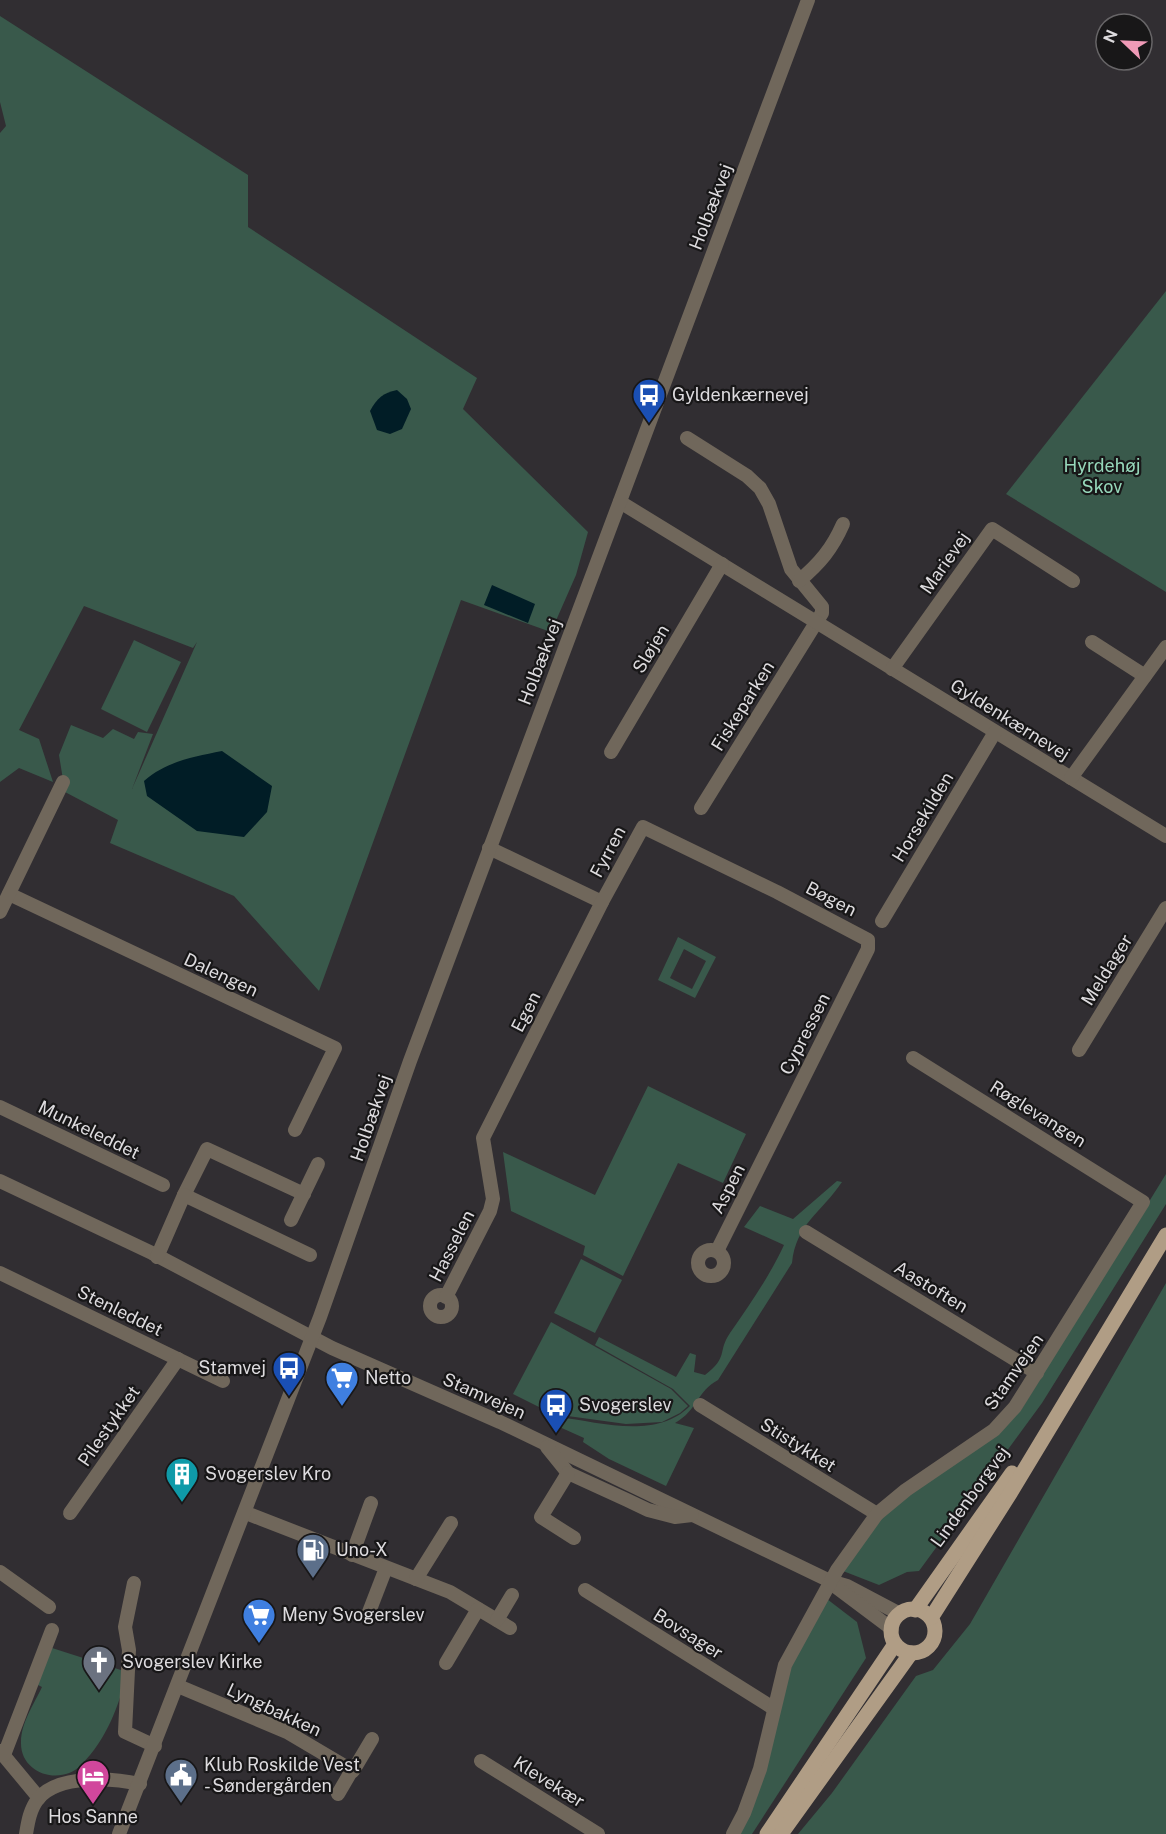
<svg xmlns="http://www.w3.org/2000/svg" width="1166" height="1834" font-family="'Public Sans',sans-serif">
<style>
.green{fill:#39594b;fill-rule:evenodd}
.water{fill:#011d26}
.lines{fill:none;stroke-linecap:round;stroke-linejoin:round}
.minor{stroke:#70675b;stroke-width:14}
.major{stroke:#b09d85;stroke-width:15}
.labels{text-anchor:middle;stroke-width:4.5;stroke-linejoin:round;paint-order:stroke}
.street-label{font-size:18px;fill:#dddbde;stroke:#181718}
.poi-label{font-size:18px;fill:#dddbde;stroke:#181718;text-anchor:start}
.park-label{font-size:18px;fill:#96d7ba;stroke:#181718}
</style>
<rect width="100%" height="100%" fill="#312e32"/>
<g class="green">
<path d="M0 16 248 175V227L477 378 463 409 588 532 576 575 551 632 461 600 319 991 234 896 110 843 118 820 65 792 59 755 71 725 103 738 113 729 134 739 138 732 153 734 132 789 197 642 193 648 84 606 19 730 39 739 53 782 19 768 0 782V133L6 126 0 102Z"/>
<path d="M1166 291V592L1006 494Z"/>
<path d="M134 640 181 662 147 732 101 709Z"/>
<path d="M678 937 716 957 695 998 658 980ZM684 949 706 961 692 989 670 978Z"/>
<path d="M648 1086 746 1134 723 1183 678 1163 623 1276 583 1255 585 1246 511 1211 503 1152 595 1195Z"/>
<path d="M1166 1174V1204L1042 1403 919 1571 907 1572 879 1585 843 1571 864 1538 889 1509 1021 1410Z"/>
<path d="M837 1181 842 1182C821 1213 796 1224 792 1263L718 1380C697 1391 698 1410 675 1423L694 1428 666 1486 609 1459 583 1442 584 1438 555 1425 558 1417C600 1422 656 1440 690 1406L673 1389 595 1345 599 1337 676 1377 690 1353 696 1355 694 1372 705 1375C729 1357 717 1352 730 1333 750 1304 769 1277 784 1245L744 1227 760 1206 793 1219Z"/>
<path d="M581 1259 622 1280 595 1333 554 1313Z"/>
<path d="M1166 1283V1834H798L832 1793 916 1676 933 1670 970 1624Z"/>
<path d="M551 1322 671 1389 688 1406 680 1413 662 1422 626 1424 553 1414 513 1394Z"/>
<path d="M827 1599 857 1622 866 1658 752 1834H737L792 1663Z"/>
<path d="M52 1648 127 1672C119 1706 107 1739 81 1765 61 1786 20 1774 21 1742 21 1723 34 1704 42 1687L36 1684Z"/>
</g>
<g class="water">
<path d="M397 390 407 399 411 409 402 429 390 434 377 430 370 411C377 398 383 393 397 390Z"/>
<path d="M492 585 535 604 528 623 484 605Z"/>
<path d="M222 751 272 786 267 812 244 837 197 831 147 796 144 781C167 761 193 757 222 751Z"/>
</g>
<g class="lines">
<g class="minor">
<path d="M687 438 747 476 760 488 769 504 791 569 822 607V613L701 808"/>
<path d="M620 502 1166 836"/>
<path d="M799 581C820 563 832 549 843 524"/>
<path d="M1092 642 1145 676"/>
<path d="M892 669 992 529 1073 581"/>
<path d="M611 752 722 564"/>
<path d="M1071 778 1166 647"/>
<path d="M489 848 602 902"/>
<path d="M9 894 335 1048 295 1130"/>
<path d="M0 912 63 782"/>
<path d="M882 921 995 732"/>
<path d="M1079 1050 1166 908"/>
<path d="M0 1107 163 1185"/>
<path d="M0 1181 152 1253 332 1348 500 1422 830 1581 847 1586 900 1614"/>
<path d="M184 1195 207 1149 304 1194"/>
<path d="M291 1220 318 1164"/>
<path d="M806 1232 1037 1373"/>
<circle cx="711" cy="1263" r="13"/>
<path d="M157 1257 184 1195 310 1255"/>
<path d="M0 1273 223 1381"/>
<circle cx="441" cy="1306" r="11"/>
<path d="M446 1297 490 1211 493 1199 483 1138 602 902 643 827 777 892 868 940V949L717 1251"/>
<path d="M700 1405 877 1514"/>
<path d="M547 1447 568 1473 627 1500 648 1510 675 1517 692 1515"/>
<path d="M568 1473 541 1517 574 1538"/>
<path d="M70 1513 178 1359"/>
<path d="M246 1513 450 1592 510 1628"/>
<path d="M352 1555 371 1503"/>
<path d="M0 1572 49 1607"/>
<path d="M416 1579 451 1523"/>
<path d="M134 1583 125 1627 129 1650 125 1732 155 1746"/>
<path d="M836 1587 892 1629"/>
<path d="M585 1590 773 1708"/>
<path d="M369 1612 386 1568"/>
<path d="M497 1620 512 1595"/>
<path d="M446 1663 478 1609"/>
<path d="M178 1686 287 1732 353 1771 372 1739"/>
<path d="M0 1751 39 1798"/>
<path d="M4 1755 52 1630"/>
<path d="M481 1761 598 1834"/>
<path d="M338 1794 352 1770"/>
<path d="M26 1834C28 1822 30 1809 38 1799 58 1774 113 1778 140 1784"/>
<path d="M119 1834 320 1317 410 1061 808 0"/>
<path d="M733 1834 744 1813 760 1769 785 1665 837 1570 877 1514 906 1490 994 1430 1015 1407 1143 1202 913 1058"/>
</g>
<g class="major">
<circle cx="913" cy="1631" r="22"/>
<path d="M915 1610 1012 1473"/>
<path d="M931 1618 1011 1492 1166 1235"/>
<path d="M767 1834 895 1644"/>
<path d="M781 1834 911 1653"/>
</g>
</g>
<defs>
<symbol id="bus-pin" viewBox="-11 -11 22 30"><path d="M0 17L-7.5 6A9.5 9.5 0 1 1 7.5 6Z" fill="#1a4fb4" stroke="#181718"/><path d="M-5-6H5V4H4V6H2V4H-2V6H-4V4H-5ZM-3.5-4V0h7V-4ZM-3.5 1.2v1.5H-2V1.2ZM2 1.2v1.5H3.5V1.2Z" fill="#fff"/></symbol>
<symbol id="supermarket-pin" viewBox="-11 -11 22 30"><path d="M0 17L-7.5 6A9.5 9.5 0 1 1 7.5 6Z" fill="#3f7fe0" stroke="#181718"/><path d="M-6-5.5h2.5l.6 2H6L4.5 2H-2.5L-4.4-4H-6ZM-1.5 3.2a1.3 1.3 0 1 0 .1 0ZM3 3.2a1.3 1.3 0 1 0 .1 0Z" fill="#fff"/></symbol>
<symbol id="building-pin" viewBox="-11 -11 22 30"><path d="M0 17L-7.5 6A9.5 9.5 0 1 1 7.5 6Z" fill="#0f9aa8" stroke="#181718"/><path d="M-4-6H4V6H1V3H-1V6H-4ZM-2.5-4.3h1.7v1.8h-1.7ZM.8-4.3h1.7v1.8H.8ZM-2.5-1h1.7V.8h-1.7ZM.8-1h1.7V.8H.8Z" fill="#fff"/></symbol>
<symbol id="fuel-pin" viewBox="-11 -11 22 30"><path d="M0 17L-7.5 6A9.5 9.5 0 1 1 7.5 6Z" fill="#5c6f8a" stroke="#181718"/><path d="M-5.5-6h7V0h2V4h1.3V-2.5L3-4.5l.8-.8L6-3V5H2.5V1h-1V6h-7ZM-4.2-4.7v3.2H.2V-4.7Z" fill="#fff"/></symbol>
<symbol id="church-pin" viewBox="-11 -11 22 30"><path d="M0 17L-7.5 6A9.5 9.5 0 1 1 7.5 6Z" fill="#6b7280" stroke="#181718"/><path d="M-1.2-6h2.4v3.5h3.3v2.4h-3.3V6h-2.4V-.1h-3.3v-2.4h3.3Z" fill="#fff"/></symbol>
<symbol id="civic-pin" viewBox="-11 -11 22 30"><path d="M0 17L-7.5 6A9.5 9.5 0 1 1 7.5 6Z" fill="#5c6f8a" stroke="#181718"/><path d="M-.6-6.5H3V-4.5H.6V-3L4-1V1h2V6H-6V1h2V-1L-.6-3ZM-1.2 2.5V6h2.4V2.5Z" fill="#fff"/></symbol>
<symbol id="hotel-pin" viewBox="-11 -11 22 30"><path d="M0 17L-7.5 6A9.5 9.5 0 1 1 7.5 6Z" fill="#d1479c" stroke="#181718"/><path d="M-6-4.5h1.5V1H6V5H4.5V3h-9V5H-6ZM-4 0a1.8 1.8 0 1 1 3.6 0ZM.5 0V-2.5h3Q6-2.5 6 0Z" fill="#fff"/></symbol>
</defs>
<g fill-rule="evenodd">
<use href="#bus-pin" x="630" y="376" width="38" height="52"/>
<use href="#bus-pin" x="270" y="1349" width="38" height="52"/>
<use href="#supermarket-pin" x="323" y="1359" width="38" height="52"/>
<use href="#bus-pin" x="537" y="1386" width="38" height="52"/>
<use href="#building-pin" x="163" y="1455" width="38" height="52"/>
<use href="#fuel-pin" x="294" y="1531" width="38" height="52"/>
<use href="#supermarket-pin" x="240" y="1596" width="38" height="52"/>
<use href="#church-pin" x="80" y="1643" width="38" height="52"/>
<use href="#civic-pin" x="162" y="1756" width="38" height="52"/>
<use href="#hotel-pin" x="74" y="1757" width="38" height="52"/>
</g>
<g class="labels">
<g class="street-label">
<text transform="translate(711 207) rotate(-69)" y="6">Holbækvej</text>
<text transform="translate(945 563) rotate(-55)" y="6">Marievej</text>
<text transform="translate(651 649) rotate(-59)" y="6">Sløjen</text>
<text transform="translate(540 662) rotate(-69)" y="6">Holbækvej</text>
<text transform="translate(743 706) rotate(-58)" y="6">Fiskeparken</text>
<text transform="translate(1010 720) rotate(32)" y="6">Gyldenkærnevej</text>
<text transform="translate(923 817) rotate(-59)" y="6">Horsekilden</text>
<text transform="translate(608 852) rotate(-62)" y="6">Fyrren</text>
<text transform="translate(831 899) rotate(27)" y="6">Bøgen</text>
<text transform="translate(1107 970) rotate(-58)" y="6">Meldager</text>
<text transform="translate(221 975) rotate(25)" y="6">Dalengen</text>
<text transform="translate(526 1012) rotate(-63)" y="6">Egen</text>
<text transform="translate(805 1034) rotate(-63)" y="6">Cypressen</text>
<text transform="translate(1038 1114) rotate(32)" y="6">Røglevangen</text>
<text transform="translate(371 1118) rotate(-71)" y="6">Holbækvej</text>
<text transform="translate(89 1130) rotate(26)" y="6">Munkeleddet</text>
<text transform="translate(728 1189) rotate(-63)" y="6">Aspen</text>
<text transform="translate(452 1246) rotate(-63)" y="6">Hasselen</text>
<text transform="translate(931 1287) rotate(31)" y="6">Aastoften</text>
<text transform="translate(120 1311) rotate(26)" y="6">Stenleddet</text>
<text transform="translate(1014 1372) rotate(-55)" y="6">Stamvejen</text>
<text transform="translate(484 1396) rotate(24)" y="6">Stamvejen</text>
<text transform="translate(109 1426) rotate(-55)" y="6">Pilestykket</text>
<text transform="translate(798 1445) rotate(32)" y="6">Stistykket</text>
<text transform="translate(970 1497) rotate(-54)" y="6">Lindenborgvej</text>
<text transform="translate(688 1634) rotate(32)" y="6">Bovsager</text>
<text transform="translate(274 1710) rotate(25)" y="6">Lyngbakken</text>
<text transform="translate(549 1782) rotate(32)" y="6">Klevekær</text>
</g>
<g class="poi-label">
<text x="672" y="401">Gyldenkærnevej</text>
<text x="266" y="1374" text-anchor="end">Stamvej</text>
<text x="365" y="1384">Netto</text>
<text x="579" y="1411">Svogerslev</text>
<text x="205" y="1480">Svogerslev Kro</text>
<text x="336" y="1556">Uno-X</text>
<text x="282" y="1621">Meny Svogerslev</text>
<text x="122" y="1668">Svogerslev Kirke</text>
<text x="204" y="1771">Klub Roskilde Vest<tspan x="204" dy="21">- Søndergården</tspan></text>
<text x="93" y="1823" text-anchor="middle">Hos Sanne</text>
</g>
<g class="park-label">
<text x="1102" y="472">Hyrdehøj<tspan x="1102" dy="21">Skov</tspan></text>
</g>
</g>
<g transform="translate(1124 42) rotate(293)"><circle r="28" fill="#181718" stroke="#676567" stroke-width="1.5"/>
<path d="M0-4.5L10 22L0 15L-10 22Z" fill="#f09ab7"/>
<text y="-9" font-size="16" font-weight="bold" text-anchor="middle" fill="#dddbde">N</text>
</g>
</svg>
